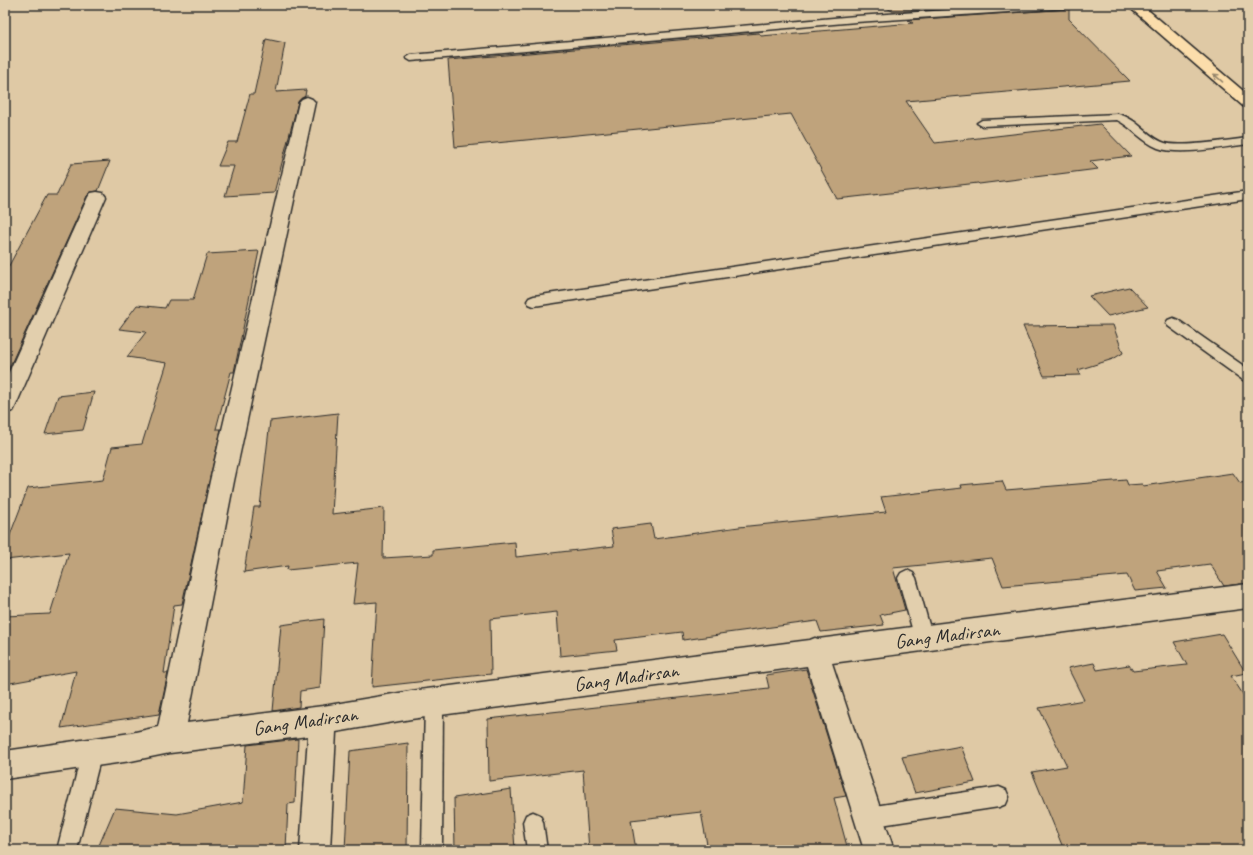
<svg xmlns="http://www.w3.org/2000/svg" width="1253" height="855" font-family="Caveat,sans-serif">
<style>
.building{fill:#bfa37b;stroke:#2b2b2b}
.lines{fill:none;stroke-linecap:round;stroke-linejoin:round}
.lane-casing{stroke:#2b2b2b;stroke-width:3}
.street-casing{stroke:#2b2b2b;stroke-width:3}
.highway-casing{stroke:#2b2b2b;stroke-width:3}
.lane{fill:#e2cfad;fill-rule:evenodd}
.street{fill:#e2cfad;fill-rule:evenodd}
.highway{fill:#fbddab;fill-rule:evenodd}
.oneway{stroke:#93846b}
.labels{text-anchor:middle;stroke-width:3.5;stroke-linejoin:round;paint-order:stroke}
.near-street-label{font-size:20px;fill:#2b2b2b;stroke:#e2cfad}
</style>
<rect width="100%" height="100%" fill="#dfc9a5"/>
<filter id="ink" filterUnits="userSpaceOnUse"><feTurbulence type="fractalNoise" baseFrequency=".025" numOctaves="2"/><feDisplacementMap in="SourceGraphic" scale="8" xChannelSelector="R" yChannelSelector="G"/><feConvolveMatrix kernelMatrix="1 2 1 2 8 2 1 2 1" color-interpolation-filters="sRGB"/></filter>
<g filter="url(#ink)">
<g class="building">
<path d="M881 5H1002L894 12Z"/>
<path d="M1069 9V19L1130 81 906 101 935 143 1100 124 1131 156 1090 161 1098 169 979 184 978 183 837 199 791 114 455 147 448 60 759 33 761 36 913 23 908 20Z"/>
<path d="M266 39 285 43 276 92 306 90 305 96 298 102 274 193 225 196 234 166H218L228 142H237L250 94H254Z"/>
<path d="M110 161 98 191 91 192 87 196 5 377V273L47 195H57L71 164Z"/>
<path d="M259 251 234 372H231L216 429H221L182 604 174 605 164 673H168L159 714 61 728 76 671 5 684V616L50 614 69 553 5 560V548L28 488 103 480 112 447 142 444 167 363 127 357 146 332 119 329 137 305 165 308 169 300H193L207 254Z"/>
<path d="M1129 287 1148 307 1108 316 1089 296Z"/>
<path d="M1113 325 1123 353 1113 359 1078 370 1081 375 1044 376 1023 326Z"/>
<path d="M94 392 83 430 45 434 58 396Z"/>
<path d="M338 413 332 514 384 508 383 558 433 555V550L515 542 516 557 614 546 611 529 651 524 654 539 739 527 886 512 881 497 962 488 961 485 1002 481 1006 490 1126 480 1128 485 1142 484 1143 486 1233 473 1240 483 1248 482V583L1224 586 1210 564 1157 571 1167 588 1135 591 1127 575 1003 586 992 558 893 568 905 610 880 615 884 625 821 632 817 621 719 634V635L683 640 682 632 615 640 617 650 560 656 557 612 490 619 491 674 372 687 377 602 353 604 358 563 287 570 288 566 244 572 254 507H260L270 421Z"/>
<path d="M324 619 320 688 300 691 299 707 273 711 281 625Z"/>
<path d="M1222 634 1246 673 1231 676 1248 702V850H1064L1032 772 1067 766 1039 708 1084 700 1068 668 1094 663 1097 670 1129 665 1133 671 1187 665 1174 642Z"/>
<path d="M806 669 846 796 834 798 848 850H708L701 812 631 820 636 850H589L583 770 489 781 488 719 769 688 766 675Z"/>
<path d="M298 739 295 803 288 804 286 850H97L115 808 177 814 243 802 247 745Z"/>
<path d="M408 743 407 850H345L350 751Z"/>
<path d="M961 746 975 782 915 793 902 757Z"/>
<path d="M511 789 515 850H455L454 798Z"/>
</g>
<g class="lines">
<defs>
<g id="lane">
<path d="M1025 5H1072L1067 8 856 22 411 61 406 58 411 55 856 16Z"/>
<path d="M1118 114C1137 118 1147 137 1165 143 1179 148 1231 140 1248 138V144C1225 147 1179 156 1158 148 1142 142 1132 127 1117 120L982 126 977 123 982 120Z"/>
<path d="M1248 191V199L534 306 529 304 527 301 529 298 534 296Z"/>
<path d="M1173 318 1178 320 1248 369V381L1243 380 1168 326 1166 323 1168 320Z"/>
<path d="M907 570 913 573 916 578 933 639 930 645 924 648 918 645 915 639 898 578 901 573Z"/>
<path d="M434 694 441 696 443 703 442 850H422L425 703 427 696Z"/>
<path d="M92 742 99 745 102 752 77 850H57L82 752 85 745Z"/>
<path d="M999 787 1006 790 1009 797 1006 804 999 807 868 827 861 824 858 817 861 810 868 807Z"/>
<path d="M533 812 540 815 543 822 547 850H527L523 822 526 815Z"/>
</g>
<g id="street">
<path d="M307 97 312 99 315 102 234 481 187 723 323 706 411 691 810 640 815 638 818 639 1248 584V608L832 663 894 850H864L807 666 411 719 336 732 330 850H300L308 736 170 753 131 761 5 779V751L131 733 158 727 210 481 299 102 302 99Z"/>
<path d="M97 192 103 193 106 197 16 405 13 411 5 413V381L88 197 91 193Z"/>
</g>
<path id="highway" d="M1127 5H1142L1248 95V108L1243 106Z"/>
</defs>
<use href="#lane" class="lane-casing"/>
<use href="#street" class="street-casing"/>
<use href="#highway" class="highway-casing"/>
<use href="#lane" class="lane"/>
<use href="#street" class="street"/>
<use href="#highway" class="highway"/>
</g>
<defs><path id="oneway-shaft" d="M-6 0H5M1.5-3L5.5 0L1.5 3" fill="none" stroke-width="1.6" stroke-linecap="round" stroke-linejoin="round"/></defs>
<use class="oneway" href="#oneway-shaft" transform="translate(1218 78) rotate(-139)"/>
</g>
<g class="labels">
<g class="near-street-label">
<text transform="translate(947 635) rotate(-7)" y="7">Gang Madirsan</text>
<text transform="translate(626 677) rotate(-8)" y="7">Gang Madirsan</text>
<text transform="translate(305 721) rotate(-8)" y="7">Gang Madirsan</text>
</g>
</g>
<rect width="1253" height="855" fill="none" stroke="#e2cfad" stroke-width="20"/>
<rect x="10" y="10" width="1233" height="835" fill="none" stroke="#2b2b2b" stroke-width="1.5" filter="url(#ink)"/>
</svg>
